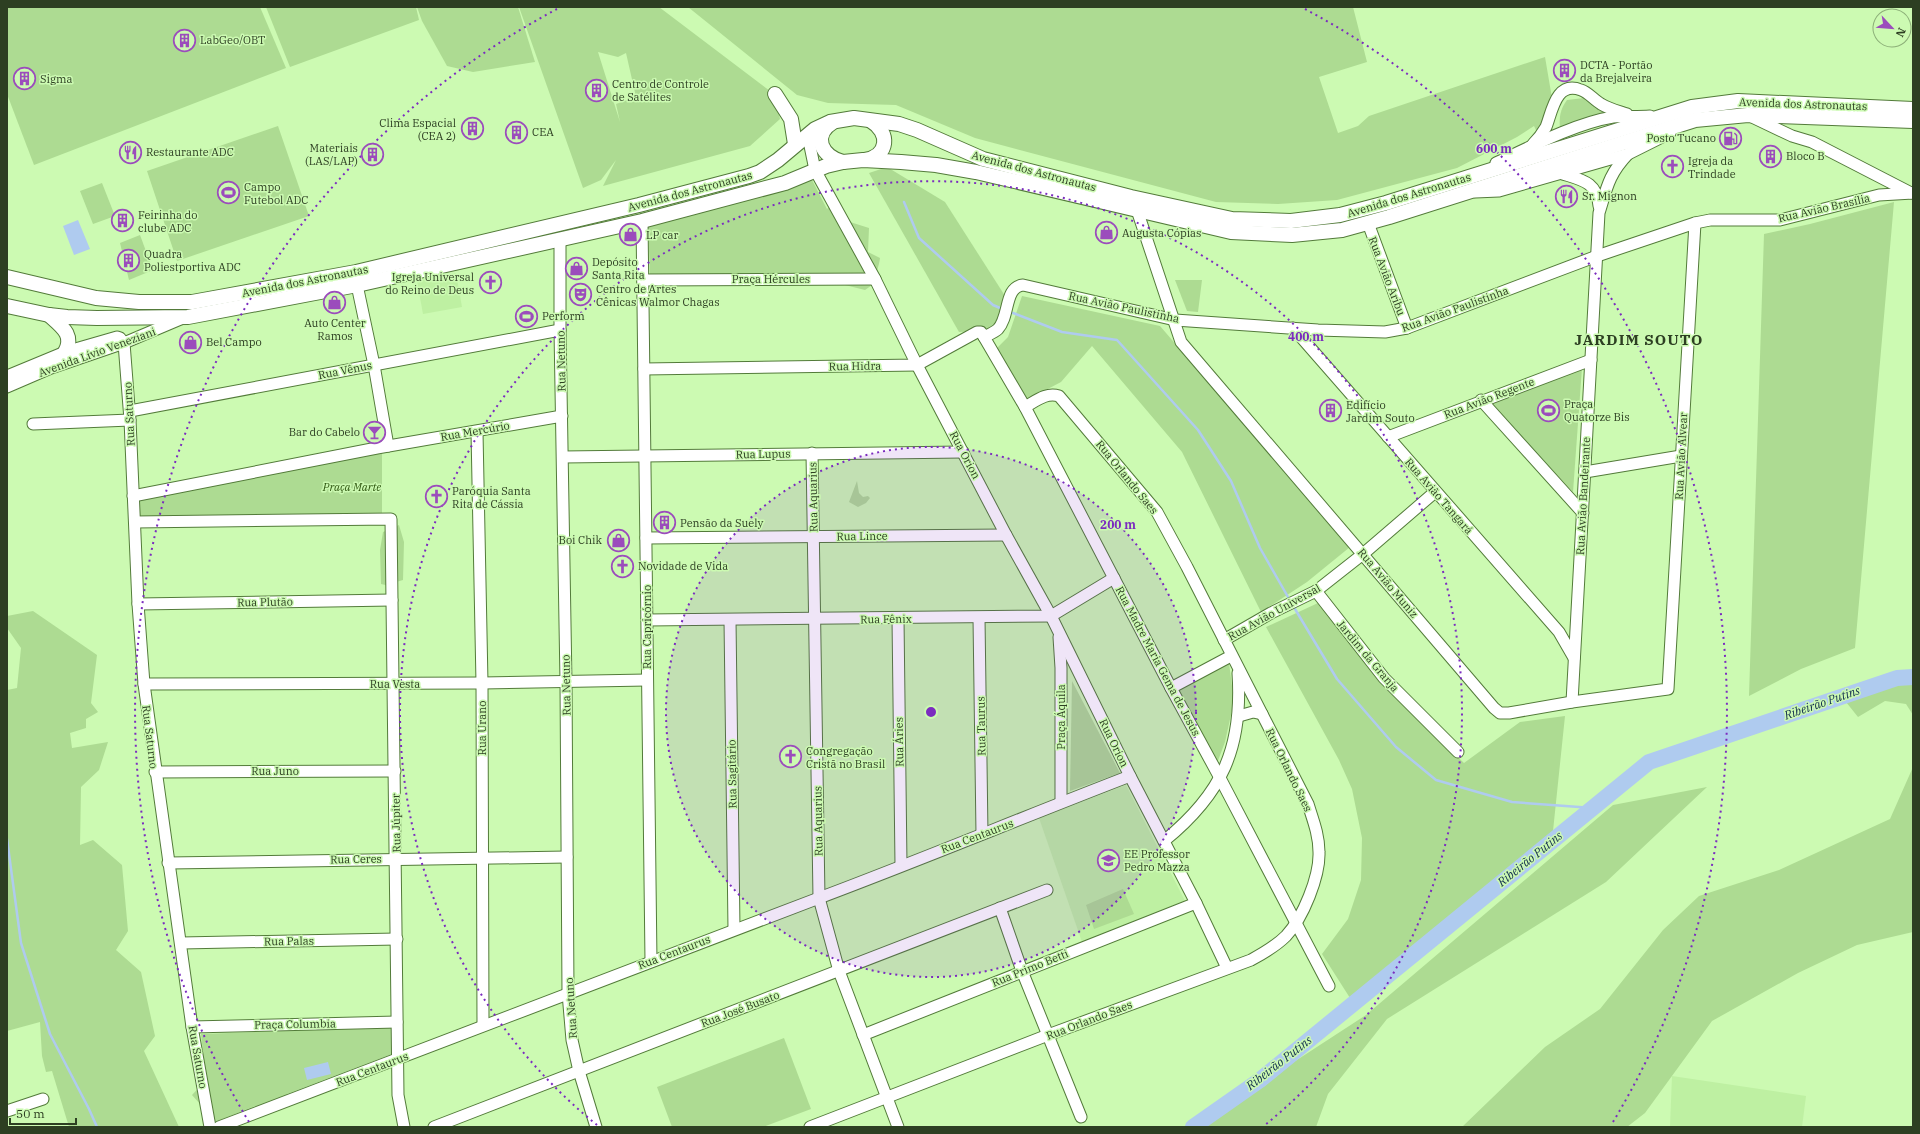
<svg xmlns="http://www.w3.org/2000/svg" width="1920" height="1134" font-family="'IBM Plex Serif',serif">
<style>
.built{fill:#bef0a2}
.green{fill:#addb92;fill-rule:evenodd}
.water{fill:#afcbef}
.lines{fill:none;stroke-linecap:round;stroke-linejoin:round}
.stream{stroke:#afcbef;stroke-width:2.5}
.river{stroke:#afcbef;stroke-width:16}
.minor-casing{stroke:#537b3a;stroke-width:13}
.major-casing{stroke:#537b3a;stroke-width:16}
.minor{stroke:#fff;stroke-width:11}
.major{stroke:#fff;stroke-width:14}
.ring{fill:none;stroke:#7b2cbf;stroke-width:2;stroke-dasharray:2 4}
.labels{text-anchor:middle;stroke-width:3;stroke-linejoin:round;paint-order:stroke}
.poi-label{font-size:11px;fill:#2d3f22;stroke:#ccfab2;text-anchor:start}
.street-label{font-size:11px;fill:#2d3f22;stroke:#ccfab2}
.park-label{font-size:11px;font-style:italic;fill:#2d540e;stroke:#ccfab2}
.water-label{font-size:12px;font-style:italic;fill:#102c4e;stroke:#ccfab2}
.district-label{font-size:15px;font-weight:bold;letter-spacing:1px;fill:#2d3f22;stroke:#ccfab2}
.centre{fill:#7b2cbf;stroke:#ccfab2;stroke-width:2}
.ring-label{font-size:12px;text-anchor:middle;font-weight:bold;fill:#7b2cbf;stroke:#ccfab2;stroke-width:3;stroke-linejoin:round;paint-order:stroke}
</style>
<rect width="100%" height="100%" fill="#ccfab2"/>
<g class="built">
<path d="M456 273 462 307 423 314 417 281Z"/>
<path d="M1126 785 1185 901 1082 942 1039 818Z"/>
<path d="M1672 1076 1806 1096 1802 1127H1670Z"/>
</g>
<g class="green">
<path d="M7 7H260L286 68 34 165 7 94Z"/>
<path d="M266 7H416L419 20 290 67Z"/>
<path d="M417 7H518L535 62 473 72 447 66 422 21Z"/>
<path d="M519 7H659L774 94 780 119 750 146 603 186 616 160 601 180 583 188ZM598 52 618 57 626 53 636 97 616 104 620 122Z"/>
<path d="M688 7H1353L1367 62 1319 77 1338 133 1358 126 1369 116 1545 57 1553 104 1539 136 1534 126 1517 137 1457 168 1337 200 1278 204 1216 202 975 138 896 105 828 103 797 95Z"/>
<path d="M1584 98 1612 113 1560 128C1559 118 1560 109 1567 100Z"/>
<path d="M278 126 309 216 177 261 147 171Z"/>
<path d="M887 167 945 202 1007 299 992 330 959 332 869 173Z"/>
<path d="M811 178 827 209 837 199 850 222 869 228 868 252 880 258C879 267 875 274 875 283L865 290 841 284 838 273 650 275 648 227 801 183Z"/>
<path d="M102 183 115 216 93 224 80 191Z"/>
<path d="M1894 202 1855 648 1801 669 1749 696 1764 234 1810 224Z"/>
<path d="M140 235 153 270 129 280 120 243Z"/>
<path d="M1175 280H1202L1198 312 1187 311Z"/>
<path d="M1022 296 1160 326 1350 547 1307 582 1261 612 1182 452 1092 346 1061 382 1025 401 995 350 1008 337Z"/>
<path d="M1582 368 1573 492 1489 402Z"/>
<path d="M382 452V515L140 520 138 501Z"/>
<path d="M857 481 859 493 863 497 868 496 870 498 866 503 858 507 849 502Z"/>
<path d="M399 525 404 542 403 580 393 583 390 586 381 584 380 550 383 532Z"/>
<path d="M1318 603 1382 685 1464 763 1520 722 1565 716 1553 831 1350 998 1322 954 1348 919 1361 880 1362 838 1352 789 1339 760 1266 627Z"/>
<path d="M33 611 97 655 91 703 98 712 86 719V728L70 733 72 748 108 742 99 770 81 787 80 845 93 840 122 865 128 931 116 950 141 972 155 1036 144 1051 179 1127H69L52 1071 46 1072 42 1056 40 1022 7 1031V690L17 688 21 648 7 628V616Z"/>
<path d="M1229 663 1234 701 1225 742 1216 766 1178 691Z"/>
<path d="M1913 677V715L1906 704 1885 701 1858 717 1842 697 1897 678Z"/>
<path d="M1072 681 1120 773 1070 791Z"/>
<path d="M1913 767V932L1857 945 1798 973 1712 1021 1645 1113 1627 1127H1462L1545 1047 1600 1009 1663 930 1699 896 1779 870 1890 819Z"/>
<path d="M1707 787 1606 882 1387 1019 1328 1094 1316 1127H1194L1366 1015 1613 805Z"/>
<path d="M1123 889 1134 914 1094 929 1086 905Z"/>
<path d="M391 1027 392 1054 287 1094V1096L264 1113 255 1106 220 1120 218 1123 215 1121 210 1123 209 1114 192 1095 206 1080 201 1034Z"/>
<path d="M784 1038 811 1109 763 1127H672L657 1087Z"/>
</g>
<g class="water">
<path d="M78 220 90 249 74 255 63 226Z"/>
<path d="M328 1062 331 1074 307 1080 304 1068Z"/>
</g>
<g class="lines">
<g class="stream">
<path d="M904 202 919 238 993 305 1000 308"/>
<path d="M1013 313 1062 332 1117 340 1198 430 1231 481 1260 548 1288 597"/>
<path d="M1295 609 1337 679 1396 747 1436 780 1512 802 1593 808"/>
<path d="M7 839 21 943 50 1034 89 1109 97 1127"/>
</g>
<path class="river" d="M1193 1127 1260 1080 1649 762 1897 678 1913 677"/>
<defs>
<g id="minor">
<path d="M1752 117 1792 136 1812 142 1911 193"/>
<path d="M810 133V146L815 170 875 279 917 365 1006 535 1051 616 1130 776 1196 903 1227 968"/>
<path d="M1533 144C1538 139 1542 134 1546 127 1552 112 1556 80 1581 90 1588 92 1594 100 1601 104 1609 109 1618 111 1627 114"/>
<path d="M1496 163C1530 147 1576 123 1613 117 1625 116 1638 117 1650 116"/>
<path d="M1560 173C1581 180 1597 181 1599 206"/>
<path d="M1475 192 1499 191 1628 154 1670 133"/>
<path d="M1137 210 1181 342 1494 708 1500 713H1509L1572 702 1668 689 1695 223"/>
<path d="M642 221 651 961"/>
<path d="M1368 223 1407 328"/>
<path d="M560 239V330L566 682 568 993 572 1040 579 1071 596 1127"/>
<path d="M643 280 875 279"/>
<path d="M357 285 374 365 388 446"/>
<path d="M1293 328 1559 632 1574 658"/>
<path d="M984 337 1025 407 1171 688 1220 778 1329 986"/>
<path d="M124 343 130 420 138 604 144 684 192 1027 210 1127"/>
<path d="M644 369 917 365 977 332H981L984 337C988 335 995 332 998 329 1010 316 1004 287 1023 285L1175 320 1318 330 1385 332 1407 328 1597 256 1695 223 1710 220H1780L1879 195 1913 193"/>
<path d="M7 376 65 352 117 337 120 338 124 343"/>
<path d="M7 387 51 368 124 343 183 318"/>
<path d="M1481 400 1583 513"/>
<path d="M130 411 560 330"/>
<path d="M33 424 130 420"/>
<path d="M477 432 482 683 483 1025"/>
<path d="M1388 437 1591 360"/>
<path d="M812 453 819 898 839 971 898 1127"/>
<path d="M563 457 963 452"/>
<path d="M1585 472 1681 456"/>
<path d="M133 496 377 448 562 416"/>
<path d="M135 522 391 519 398 1095 404 1127"/>
<path d="M646 538 1006 535"/>
<path d="M1316 591 1384 678 1458 752"/>
<path d="M138 604 392 600"/>
<path d="M898 618 901 865"/>
<path d="M979 618 982 834"/>
<path d="M647 620 1051 616 1114 578"/>
<path d="M730 620 734 929"/>
<path d="M1059 637 1061 668V802"/>
<path d="M1224 640 1271 613 1316 591 1363 554 1435 492"/>
<path d="M144 684 482 683 647 680"/>
<path d="M1171 688 1231 656"/>
<path d="M1572 702 1599 213C1607 187 1609 174 1628 154"/>
<path d="M1239 716 1253 712 1262 714"/>
<path d="M155 772 395 771"/>
<path d="M1164 841C1222 794 1243 748 1238 673"/>
<path d="M168 863 567 857"/>
<path d="M1000 908 1022 971 1081 1117"/>
<path d="M181 943 397 939"/>
<path d="M192 1027 397 1022"/>
<path d="M863 1035 1196 903"/>
<path d="M7 1111 43 1099"/>
<path d="M219 1127C419 1051 618 973 819 898 923 859 1026 816 1130 776"/>
<path d="M434 1127 1047 890"/>
<path d="M810 1127 1048 1035 1251 960C1264 953 1276 946 1286 936 1303 918 1320 876 1319 852 1319 835 1313 820 1308 804L1187 567 1157 512 1059 396C1046 392 1036 401 1025 407"/>
</g>
<g id="major">
<path d="M775 94 791 119 795 144"/>
<path d="M833 122C811 136 822 157 843 162"/>
<path d="M865 160C889 156 890 132 871 121"/>
<path d="M7 277 96 298 139 302H192L356 272 639 205 749 176 760 172 778 160 815 129 830 122 854 118 899 124 917 130 983 159 1131 197 1232 219 1291 221 1340 215 1386 203 1692 107 1738 101 1913 109"/>
<path d="M7 306 49 315 67 317 97 318 188 317 357 285 642 221 785 183 826 166 843 162 863 160 901 162 936 165 976 172 1231 232 1292 235 1342 230 1389 217 1695 120 1748 115 1913 121"/>
<path d="M49 315C61 326 75 335 65 352"/>
</g>
</defs>
<use href="#minor" class="minor-casing"/>
<use href="#major" class="major-casing"/>
<use href="#minor" class="minor"/>
<use href="#major" class="major"/>
</g>
<circle cx="931" cy="712" r="265" fill="#7b2cbf" fill-opacity=".12"/>
<g class="ring">
<circle cx="931" cy="712" r="265"/>
<path d="M597 1125A531 531 0 1 1 1265 1125"/>
<path d="M249 1122A796 796 0 0 1 557 9M1305 9A796 796 0 0 1 1613 1122"/>
</g>
<defs>
<symbol id="building-ring" viewBox="-11 -11 22 22"><circle r="9.5" fill="#ccfab2" stroke="#9b4cbc" stroke-width="1.5"/><path d="M-4-6H4V6H1V3H-1V6H-4ZM-2.5-4.3h1.7v1.8h-1.7ZM.8-4.3h1.7v1.8H.8ZM-2.5-1h1.7V.8h-1.7ZM.8-1h1.7V.8H.8Z" fill="#9b4cbc"/></symbol>
<symbol id="fuel-ring" viewBox="-11 -11 22 22"><circle r="9.5" fill="#ccfab2" stroke="#9b4cbc" stroke-width="1.5"/><path d="M-5.5-6h7V0h2V4h1.3V-2.5L3-4.5l.8-.8L6-3V5H2.5V1h-1V6h-7ZM-4.2-4.7v3.2H.2V-4.7Z" fill="#9b4cbc"/></symbol>
<symbol id="restaurant-ring" viewBox="-11 -11 22 22"><circle r="9.5" fill="#ccfab2" stroke="#9b4cbc" stroke-width="1.5"/><path d="M-5-6h1v4h1v-4h1v4h1v-4h1v5L-1.5 .5V6h-2V.5L-5-1ZM5-6V6H3V1.5H1.5Q1.5-4 5-6Z" fill="#9b4cbc"/></symbol>
<symbol id="church-ring" viewBox="-11 -11 22 22"><circle r="9.5" fill="#ccfab2" stroke="#9b4cbc" stroke-width="1.5"/><path d="M-1.2-6h2.4v3.5h3.3v2.4h-3.3V6h-2.4V-.1h-3.3v-2.4h3.3Z" fill="#9b4cbc"/></symbol>
<symbol id="stadium-ring" viewBox="-11 -11 22 22"><circle r="9.5" fill="#ccfab2" stroke="#9b4cbc" stroke-width="1.5"/><path d="M0-5a6.5 5 0 1 0 0 10a6.5 5 0 1 0 0-10ZM-3.5-1.8h7v3.6h-7Z" fill="#9b4cbc"/></symbol>
<symbol id="shop-ring" viewBox="-11 -11 22 22"><circle r="9.5" fill="#ccfab2" stroke="#9b4cbc" stroke-width="1.5"/><path d="M-5-2.5h2.3a2.7 3.5 0 0 1 5.4 0H5L5.5 6h-11ZM-1.5-2.5h3a1.5 2.3 0 0 0-3 0Z" fill="#9b4cbc"/></symbol>
<symbol id="theatre-ring" viewBox="-11 -11 22 22"><circle r="9.5" fill="#ccfab2" stroke="#9b4cbc" stroke-width="1.5"/><path d="M-5-5.5Q0-4 5-5.5V0Q5 5 0 6Q-5 5-5 0ZM-3.3-2.5H-1v1.5H-3.3ZM1-2.5H3.3v1.5H1ZM-2.8 1Q0 5.5 2.8 1Z" fill="#9b4cbc"/></symbol>
<symbol id="bar-ring" viewBox="-11 -11 22 22"><circle r="9.5" fill="#ccfab2" stroke="#9b4cbc" stroke-width="1.5"/><path d="M-6-5H6L.8 .8V4.5H3.5V6h-7V4.5H-.8V.8Z" fill="#9b4cbc"/></symbol>
<symbol id="school-ring" viewBox="-11 -11 22 22"><circle r="9.5" fill="#ccfab2" stroke="#9b4cbc" stroke-width="1.5"/><path d="M0-5L7-2L0 1L-7-2ZM-4 1L0 2.5L4 1V4Q0 6-4 4Z" fill="#9b4cbc"/></symbol>
</defs>
<g fill-rule="evenodd">
<use href="#building-ring" x="172" y="28" width="25" height="25"/>
<use href="#building-ring" x="1552" y="58" width="25" height="25"/>
<use href="#building-ring" x="12" y="66" width="25" height="25"/>
<use href="#building-ring" x="584" y="78" width="25" height="25"/>
<use href="#building-ring" x="460" y="116" width="25" height="25"/>
<use href="#building-ring" x="504" y="120" width="25" height="25"/>
<use href="#fuel-ring" x="1718" y="126" width="25" height="25"/>
<use href="#restaurant-ring" x="118" y="140" width="25" height="25"/>
<use href="#building-ring" x="360" y="142" width="25" height="25"/>
<use href="#building-ring" x="1758" y="144" width="25" height="25"/>
<use href="#church-ring" x="1660" y="154" width="25" height="25"/>
<use href="#stadium-ring" x="216" y="180" width="25" height="25"/>
<use href="#restaurant-ring" x="1554" y="184" width="25" height="25"/>
<use href="#building-ring" x="110" y="208" width="25" height="25"/>
<use href="#shop-ring" x="1094" y="220" width="25" height="25"/>
<use href="#shop-ring" x="618" y="222" width="25" height="25"/>
<use href="#building-ring" x="116" y="248" width="25" height="25"/>
<use href="#shop-ring" x="564" y="256" width="25" height="25"/>
<use href="#church-ring" x="478" y="270" width="25" height="25"/>
<use href="#theatre-ring" x="568" y="282" width="25" height="25"/>
<use href="#shop-ring" x="322" y="290" width="25" height="25"/>
<use href="#stadium-ring" x="514" y="304" width="25" height="25"/>
<use href="#shop-ring" x="178" y="330" width="25" height="25"/>
<use href="#stadium-ring" x="1536" y="398" width="25" height="25"/>
<use href="#building-ring" x="1318" y="398" width="25" height="25"/>
<use href="#bar-ring" x="362" y="420" width="25" height="25"/>
<use href="#church-ring" x="424" y="484" width="25" height="25"/>
<use href="#building-ring" x="652" y="510" width="25" height="25"/>
<use href="#shop-ring" x="606" y="528" width="25" height="25"/>
<use href="#church-ring" x="610" y="554" width="25" height="25"/>
<use href="#church-ring" x="778" y="744" width="25" height="25"/>
<use href="#school-ring" x="1096" y="848" width="25" height="25"/>
</g>
<g class="labels">
<g class="poi-label">
<text x="200" y="44">LabGeo/OBT</text>
<text x="1580" y="69">DCTA - Portão<tspan x="1580" dy="13">da Brejalveira</tspan></text>
<text x="40" y="83">Sigma</text>
<text x="612" y="88">Centro de Controle<tspan x="612" dy="13">de Satélites</tspan></text>
<text x="456" y="127" text-anchor="end">Clima Espacial<tspan x="456" dy="13">(CEA 2)</tspan></text>
<text x="532" y="136">CEA</text>
<text x="1716" y="142" text-anchor="end">Posto Tucano</text>
<text x="358" y="152" text-anchor="end">Materiais<tspan x="358" dy="13">(LAS/LAP)</tspan></text>
<text x="146" y="156">Restaurante ADC</text>
<text x="1786" y="160">Bloco B</text>
<text x="1688" y="165">Igreja da<tspan x="1688" dy="13">Trindade</tspan></text>
<text x="244" y="191">Campo<tspan x="244" dy="13">Futebol ADC</tspan></text>
<text x="1582" y="200">Sr. Mignon</text>
<text x="138" y="219">Feirinha do<tspan x="138" dy="13">clube ADC</tspan></text>
<text x="1122" y="237">Augusta Cópias</text>
<text x="646" y="239">LP car</text>
<text x="144" y="258">Quadra<tspan x="144" dy="13">Poliestportiva ADC</tspan></text>
<text x="592" y="266">Depósito<tspan x="592" dy="13">Santa Rita</tspan></text>
<text x="474" y="281" text-anchor="end">Igreja Universal<tspan x="474" dy="13">do Reino de Deus</tspan></text>
<text x="596" y="293">Centro de Artes<tspan x="596" dy="13">Cênicas Walmor Chagas</tspan></text>
<text x="542" y="320">Perform</text>
<text x="335" y="327" text-anchor="middle">Auto Center<tspan x="335" dy="13">Ramos</tspan></text>
<text x="206" y="346">Bel Campo</text>
<text x="1564" y="408">Praça<tspan x="1564" dy="13">Quatorze Bis</tspan></text>
<text x="1346" y="409">Edifício<tspan x="1346" dy="13">Jardim Souto</tspan></text>
<text x="360" y="436" text-anchor="end">Bar do Cabelo</text>
<text x="452" y="495">Paróquia Santa<tspan x="452" dy="13">Rita de Cássia</tspan></text>
<text x="680" y="527">Pensão da Suely</text>
<text x="602" y="544" text-anchor="end">Boi Chik</text>
<text x="638" y="570">Novidade de Vida</text>
<text x="806" y="755">Congregação<tspan x="806" dy="13">Cristã no Brasil</tspan></text>
<text x="1124" y="858">EE Professor<tspan x="1124" dy="13">Pedro Mazza</tspan></text>
</g>
<g class="street-label">
<text transform="translate(1803 104) rotate(2)" y="4">Avenida dos Astronautas</text>
<text transform="translate(1034 171) rotate(15)" y="4">Avenida dos Astronautas</text>
<text transform="translate(690 191) rotate(-15)" y="4">Avenida dos Astronautas</text>
<text transform="translate(1409 195) rotate(-17)" y="4">Avenida dos Astronautas</text>
<text transform="translate(1824 208) rotate(-13)" y="4">Rua Avião Brasília</text>
<text transform="translate(1387 276) rotate(69)" y="4">Rua Avião Aribu</text>
<text x="771" y="283">Praça Hércules</text>
<text transform="translate(305 281) rotate(-11)" y="4">Avenida dos Astronautas</text>
<text transform="translate(1124 307) rotate(12)" y="4">Rua Avião Paulistinha</text>
<text transform="translate(1455 309) rotate(-20)" y="4">Rua Avião Paulistinha</text>
<text transform="translate(97 352) rotate(-20)" y="4">Avenida Lívio Veneziani</text>
<text transform="translate(561 361) rotate(-91)" y="4">Rua Netuno</text>
<text transform="translate(855 366) rotate(-1)" y="4">Rua Hidra</text>
<text transform="translate(345 370) rotate(-11)" y="4">Rua Vênus</text>
<text transform="translate(1489 398) rotate(-21)" y="4">Rua Avião Regente</text>
<text transform="translate(129 414) rotate(-93)" y="4">Rua Saturno</text>
<text transform="translate(475 431) rotate(-10)" y="4">Rua Mercúrio</text>
<text transform="translate(763 454) rotate(-1)" y="4">Rua Lupus</text>
<text transform="translate(965 455) rotate(62)" y="4">Rua Orion</text>
<text transform="translate(1681 456) rotate(-87)" y="4">Rua Avião Alvear</text>
<text transform="translate(1127 477) rotate(51)" y="4">Rua Orlando Saes</text>
<text transform="translate(1439 496) rotate(49)" y="4">Rua Avião Tangará</text>
<text transform="translate(1583 496) rotate(-87)" y="4">Rua Avião Bandeirante</text>
<text transform="translate(813 497) rotate(-91)" y="4">Rua Aquarius</text>
<text transform="translate(862 536) rotate(-1)" y="4">Rua Lince</text>
<text transform="translate(1388 583) rotate(50)" y="4">Rua Avião Muniz</text>
<text transform="translate(265 602) rotate(-1)" y="4">Rua Plutão</text>
<text transform="translate(1274 612) rotate(-29)" y="4">Rua Avião Universal</text>
<text transform="translate(886 619) rotate(-1)" y="4">Rua Fênix</text>
<text transform="translate(647 627) rotate(-90)" y="4">Rua Capricórnio</text>
<text transform="translate(1368 656) rotate(50)" y="4">Jardim da Granja</text>
<text transform="translate(1158 661) rotate(62)" y="4">Rua Madre Maria Gema de Jesus</text>
<text x="395" y="688">Rua Vesta</text>
<text transform="translate(566 685) rotate(-91)" y="4">Rua Netuno</text>
<text transform="translate(1061 717) rotate(-90)" y="4">Praça Áquila</text>
<text transform="translate(981 726) rotate(-91)" y="4">Rua Taurus</text>
<text transform="translate(482 728) rotate(-90)" y="4">Rua Urano</text>
<text transform="translate(150 737) rotate(83)" y="4">Rua Saturno</text>
<text transform="translate(899 742) rotate(-91)" y="4">Rua Áries</text>
<text transform="translate(1114 743) rotate(64)" y="4">Rua Orion</text>
<text transform="translate(1289 770) rotate(64)" y="4">Rua Orlando Saes</text>
<text x="275" y="775">Rua Juno</text>
<text transform="translate(732 774) rotate(-91)" y="4">Rua Sagitário</text>
<text transform="translate(818 821) rotate(-91)" y="4">Rua Aquarius</text>
<text transform="translate(396 823) rotate(-91)" y="4">Rua Júpiter</text>
<text transform="translate(977 836) rotate(-21)" y="4">Rua Centaurus</text>
<text transform="translate(356 859) rotate(-1)" y="4">Rua Ceres</text>
<text transform="translate(289 941) rotate(-1)" y="4">Rua Palas</text>
<text transform="translate(674 952) rotate(-21)" y="4">Rua Centaurus</text>
<text transform="translate(1030 968) rotate(-22)" y="4">Rua Primo Betti</text>
<text transform="translate(571 1008) rotate(-94)" y="4">Rua Netuno</text>
<text transform="translate(740 1009) rotate(-21)" y="4">Rua José Busato</text>
<text transform="translate(1089 1020) rotate(-21)" y="4">Rua Orlando Saes</text>
<text transform="translate(295 1024) rotate(-1)" y="4">Praça Columbia</text>
<text transform="translate(198 1057) rotate(80)" y="4">Rua Saturno</text>
<text transform="translate(372 1069) rotate(-21)" y="4">Rua Centaurus</text>
</g>
<g class="park-label">
<text x="352" y="491">Praça Marte</text>
</g>
<g class="water-label">
<text transform="translate(1822 703) rotate(-19)" y="4">Ribeirão Putins</text>
<text transform="translate(1530 859) rotate(-39)" y="4">Ribeirão Putins</text>
<text transform="translate(1279 1063) rotate(-38)" y="4">Ribeirão Putins</text>
</g>
<g class="district-label">
<text x="1639" y="345">JARDIM SOUTO</text>
</g>
</g>
<circle cx="931" cy="712" r="6" class="centre"/>
<g class="ring-label">
<text x="1494" y="153">600 m</text>
<text x="1306" y="341">400 m</text>
<text x="1118" y="529">200 m</text>
</g>
<rect width="1920" height="1134" fill="none" stroke="#2d3f22" stroke-width="16"/>
<g transform="translate(1892 28) rotate(116)"><circle r="19" fill="#ccfab2" stroke="#8caf78"/>
<path d="M0-3L7 15L0 10L-7 15Z" fill="#9b4cbc"/>
<text y="-6" font-size="11" font-weight="bold" text-anchor="middle" fill="#2d3f22">N</text>
</g>
<path d="M10 1118v6h66v-6" fill="none" stroke="#2d3f22" stroke-width="2"/>
<text x="16" y="1118" font-size="12" fill="#2d3f22" stroke="#ccfab2" stroke-width="3" paint-order="stroke">50 m</text>
</svg>
